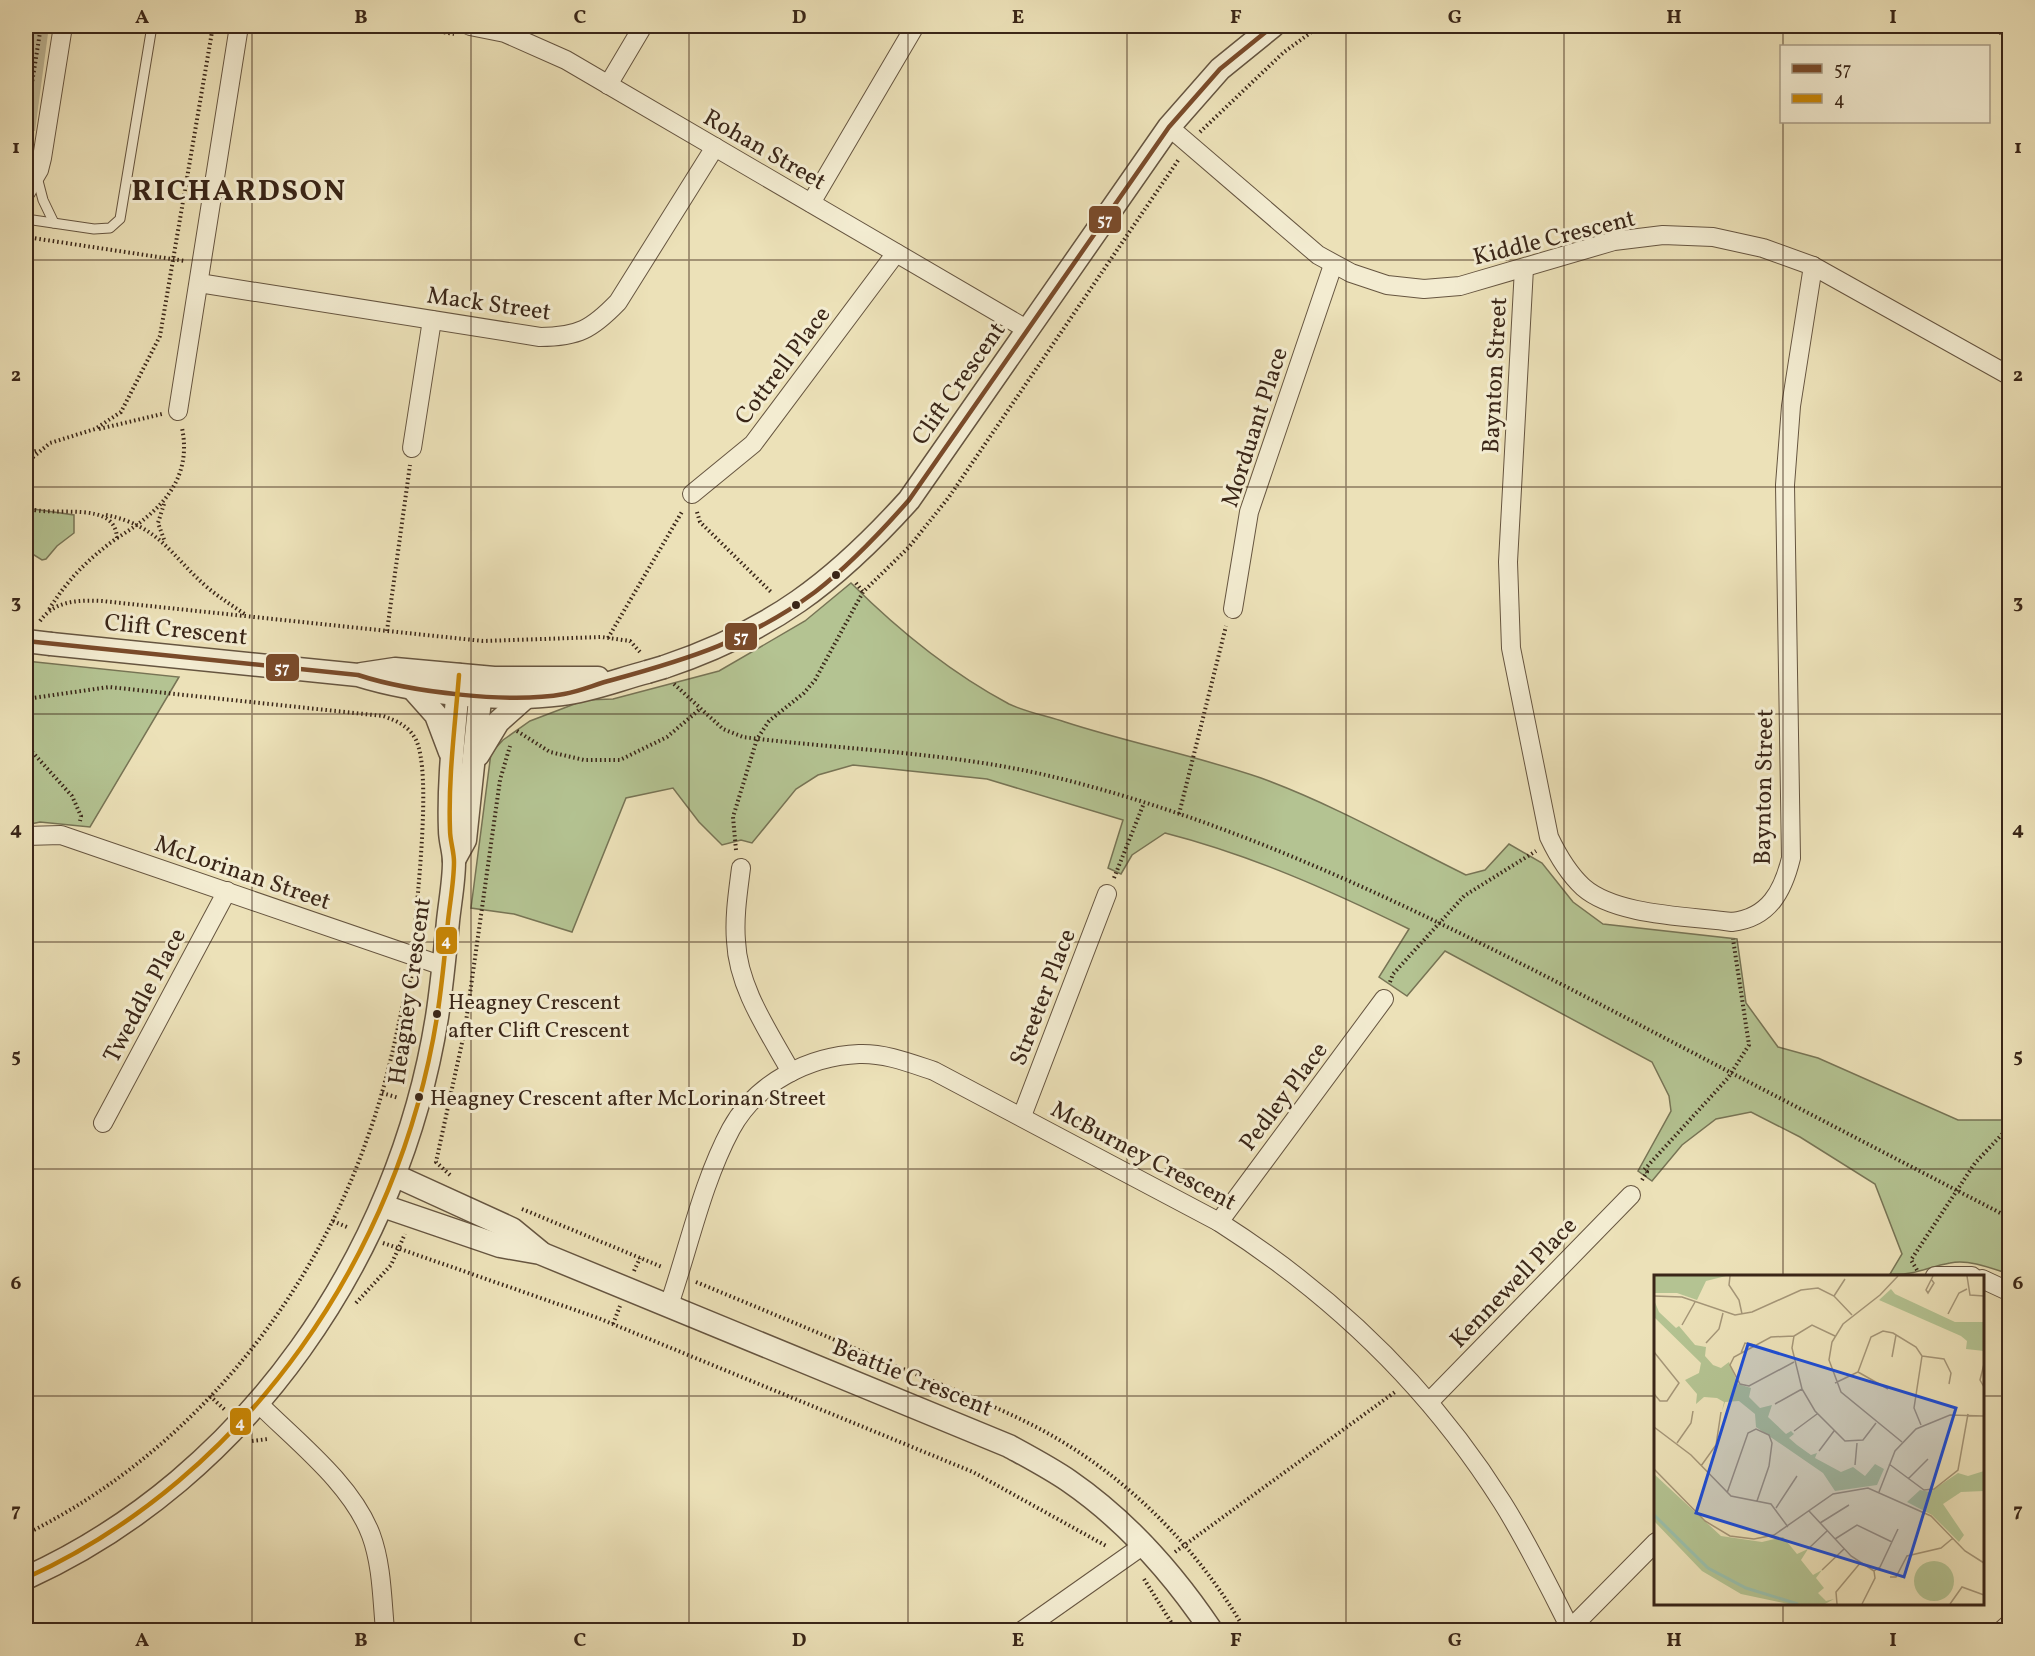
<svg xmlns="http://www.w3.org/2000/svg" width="2035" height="1656" font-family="Vollkorn,serif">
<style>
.green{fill:#b4c392;stroke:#777455;stroke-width:1.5}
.shadow{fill:#0003}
.building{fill:#e29e81;stroke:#3a2618;stroke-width:1.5}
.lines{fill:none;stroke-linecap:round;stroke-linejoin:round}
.service-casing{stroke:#665540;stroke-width:11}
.minor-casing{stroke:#665540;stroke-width:20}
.tertiary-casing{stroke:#665540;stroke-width:25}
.path{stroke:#3a2618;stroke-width:4;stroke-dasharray:1.5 3;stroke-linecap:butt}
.service{stroke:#f3ecd1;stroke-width:9}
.minor{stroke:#f3ecd1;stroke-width:18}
.tertiary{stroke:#f3ecd1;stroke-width:22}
.tertiary-bridge-casing{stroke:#665540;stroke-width:25;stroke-linecap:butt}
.tertiary-bridge{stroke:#f3ecd1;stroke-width:22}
.bus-1-casing{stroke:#f3ecd1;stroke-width:9}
.bus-2-casing{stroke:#f3ecd1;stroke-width:9}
.bus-1{stroke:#7a4b2a;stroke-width:4.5}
.bus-2{stroke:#c88606;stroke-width:4.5}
.grid{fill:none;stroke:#3a2618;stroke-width:1.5;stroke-opacity:0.55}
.bus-dot{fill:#3a2618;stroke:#f3ecd1;stroke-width:2}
.labels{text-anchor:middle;stroke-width:6;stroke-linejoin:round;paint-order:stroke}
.bus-label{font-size:22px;fill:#3a2618;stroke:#f3ecd1;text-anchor:start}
.street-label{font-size:24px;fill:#3a2618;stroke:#f3ecd1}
.district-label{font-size:30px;font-weight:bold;letter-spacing:1.5px;fill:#3a2618;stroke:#f3ecd1}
.inset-river{fill:none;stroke:#9abeaa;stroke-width:3}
.inset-road{fill:none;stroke:#a59678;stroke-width:1.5}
.view{fill:#1d4ed8;fill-opacity:0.15;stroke:#1d4ed8;stroke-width:3}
.inset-edge{fill:none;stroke:#3a2618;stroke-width:3}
.line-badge{stroke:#f3ecd1;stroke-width:2}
.badge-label{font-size:16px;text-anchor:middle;font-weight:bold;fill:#fff}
.neatline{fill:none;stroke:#3a2618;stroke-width:2}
.grid-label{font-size:20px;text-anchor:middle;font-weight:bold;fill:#3a2618}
</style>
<rect width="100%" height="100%" fill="#ece1b8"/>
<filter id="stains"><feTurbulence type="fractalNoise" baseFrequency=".00333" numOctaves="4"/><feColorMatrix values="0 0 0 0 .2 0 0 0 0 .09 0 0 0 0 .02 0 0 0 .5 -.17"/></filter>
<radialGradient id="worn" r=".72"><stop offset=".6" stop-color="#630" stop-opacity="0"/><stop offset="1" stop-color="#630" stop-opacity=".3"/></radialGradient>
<g class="green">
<path d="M26 508 74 515V533L57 546 46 559 42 560 26 550Z"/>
<path d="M851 583C897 629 951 673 1009 704 1026 712 1047 716 1065 722 1130 743 1197 756 1261 778 1332 804 1399 842 1466 875L1485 870 1509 844 1542 863 1573 902 1603 924 1737 939 1746 1003 1778 1047 1818 1058 1958 1120H2004L2009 1117V1274C1991 1268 1969 1259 1950 1263 1927 1267 1914 1276 1890 1274L1902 1254 1875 1184 1800 1137 1751 1112 1716 1119 1682 1145 1652 1181 1638 1171 1671 1111 1669 1096 1652 1062 1445 951 1407 996 1379 977 1409 929C1329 890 1251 855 1165 833L1132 855 1121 874 1108 868 1123 820 987 779 853 765 818 775 796 789 752 843 741 840 722 845 699 822 673 788 626 798 572 932 514 914 471 908 491 753 503 740 530 721 585 700 613 699 719 671 805 621Z"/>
<path d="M26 661 179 677 90 827 40 822 26 825Z"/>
</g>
<path class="shadow" d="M26 26H49L35 131 26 130Z"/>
<path class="building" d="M26 26H34L26 88Z"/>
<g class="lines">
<defs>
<g id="service">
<path d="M37 177 43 200 54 223"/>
<path d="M26 219 94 229 110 228 120 219 152 26"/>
</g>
<g id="minor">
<path d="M470 26 505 33 566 60 1028 330"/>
<path d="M608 85 643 26"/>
<path d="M1169 127 1318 255 1351 273 1387 285 1424 289 1460 286 1614 241 1663 235 1713 237 1763 248 1813 266 2010 376"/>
<path d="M26 192 39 170 42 158 63 26"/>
<path d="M811 203 915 26"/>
<path d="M1524 268 1508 562 1511 648 1549 837C1558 856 1568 873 1583 887 1616 916 1689 916 1732 922 1769 918 1783 891 1791 858L1785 485 1791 406 1813 266"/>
<path d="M199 283 540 337C578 337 592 329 618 302L715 147"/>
<path d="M178 411 239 26"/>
<path d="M412 448 432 320"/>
<path d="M692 494 753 444 896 253"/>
<path d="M1233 609 1249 512 1333 265"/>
<path d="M26 836 61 835 443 966"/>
<path d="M741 868C738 892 734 917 736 941 738 988 769 1032 791 1072"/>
<path d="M1022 1116 1107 894"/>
<path d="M103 1123 227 891"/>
<path d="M1219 1222 1384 999"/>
<path d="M1935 1276H1972"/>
<path d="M1982 1279 2010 1292"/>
<path d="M669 1305C689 1247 702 1183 731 1129 756 1083 809 1056 859 1054 885 1053 910 1063 934 1071L1219 1222C1332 1294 1430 1388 1502 1502 1528 1543 1549 1587 1571 1630"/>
<path d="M1429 1402 1631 1195"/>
<path d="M258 1403C296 1441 352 1484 371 1535 382 1565 382 1599 385 1630"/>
<path d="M1570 1629 1656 1542"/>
<path d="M1023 1630 1145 1544"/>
<path d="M2002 1630 2010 1623"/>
</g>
<g id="tertiary">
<path d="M51 644 358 675C416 693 502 702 562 694 590 691 620 679 647 672"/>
<path d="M664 667C771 631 834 583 909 500L1169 127 1220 69 1273 26"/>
<path d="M362 674 395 669 494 678H598"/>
<path d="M412 688 436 715 450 752"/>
<path d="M478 755 498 722 526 697"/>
<path d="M454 860 465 840 482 681"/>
<path d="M396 1176 512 1229 540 1252"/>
<path d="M383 1206 500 1246 540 1253 1009 1446C1029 1457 1050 1468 1069 1481 1127 1521 1172 1572 1211 1630"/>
<path d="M26 1578C248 1477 399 1254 437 1017 442 985 445 953 448 921 450 902 454 881 454 862 454 851 450 841 450 830 448 779 455 726 459 675"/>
</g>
</defs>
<use href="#service" class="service-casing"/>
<use href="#minor" class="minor-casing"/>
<use href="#tertiary" class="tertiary-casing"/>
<g class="path">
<path d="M404 26 454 34"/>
<path d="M1988 26 2010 38"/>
<path d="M26 121 41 26"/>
<path d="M1200 132 1284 52 1320 26"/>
<path d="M26 237 185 261"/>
<path d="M99 429 162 414"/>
<path d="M26 454 36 451"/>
<path d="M26 463 50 443 95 429 121 412 160 336 213 26"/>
<path d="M164 504 158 523 165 542"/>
<path d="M26 508C55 518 115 499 117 538 88 559 67 580 48 611"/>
<path d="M697 512 700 522 771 592"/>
<path d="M106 515C160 526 170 555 208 588 220 598 233 606 246 615"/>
<path d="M117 538C158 513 193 481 182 428"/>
<path d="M856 583 863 592"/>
<path d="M40 621C55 600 79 600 102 601L483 641 602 637 630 641 640 652"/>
<path d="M387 631 410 465"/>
<path d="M608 638 683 510"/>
<path d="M674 684 723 729 743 737C845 750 949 752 1050 776 1249 824 1432 917 1613 1011 1745 1080 1877 1149 2010 1218"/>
<path d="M26 699 109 687 383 716C397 721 409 726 416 740 432 773 417 896 414 939"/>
<path d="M517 731 550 752 584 760H620L667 737 700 709"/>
<path d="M26 745 72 796 81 816 80 821"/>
<path d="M1179 814 1226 626"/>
<path d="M736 850 733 817 757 739 769 721 804 693 815 680 863 592 909 547 949 497 1179 159"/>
<path d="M1114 878 1144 803"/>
<path d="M1390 982 1393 974 1464 896 1536 851"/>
<path d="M382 1093 399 1098"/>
<path d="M450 1175 436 1162 465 1029 500 780 510 746"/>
<path d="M1642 1180 1647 1172 1644 1170 1728 1078 1749 1045 1733 939"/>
<path d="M522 1209 662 1267"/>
<path d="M333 1221 349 1228"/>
<path d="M383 1243 598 1318 973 1472 1108 1547"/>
<path d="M1917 1270 1911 1260 1975 1163 2010 1126"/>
<path d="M634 1271 640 1258"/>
<path d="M696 1282C764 1310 831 1338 898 1367 945 1386 994 1405 1040 1429 1126 1475 1197 1547 1245 1630"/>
<path d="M356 1303 391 1265 405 1234"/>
<path d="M613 1324 620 1306"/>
<path d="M210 1396 225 1410"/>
<path d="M252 1441 268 1439"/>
<path d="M26 1534C186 1455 309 1306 367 1139 384 1093 394 1047 404 999 406 990 411 982 412 973"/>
<path d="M1175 1552 1395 1392"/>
<path d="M1144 1579 1176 1630"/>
</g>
<use href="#service" class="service"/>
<use href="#minor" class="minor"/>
<use href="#tertiary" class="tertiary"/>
<defs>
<g id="tertiary-bridge">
<path d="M26 641 51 644"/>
<path d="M647 672 664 667"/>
</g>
</defs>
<use href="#tertiary-bridge" class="tertiary-bridge-casing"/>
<use href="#tertiary-bridge" class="tertiary-bridge"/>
<defs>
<path id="bus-1" d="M26 641 358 675C410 692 510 704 564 694 581 691 596 684 612 680 689 659 750 640 815 592 850 565 880 533 909 500L1169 127 1220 69 1273 26"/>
<path id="bus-2" d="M26 1578C248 1477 399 1254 437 1017 442 985 445 953 448 921 450 902 454 881 454 862 454 851 450 841 450 830 448 779 455 726 459 675"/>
</defs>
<use href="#bus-1" class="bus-1-casing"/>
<use href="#bus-2" class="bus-2-casing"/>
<use href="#bus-1" class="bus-1"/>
<use href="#bus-2" class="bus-2"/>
</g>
<path class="grid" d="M252 26V1630M471 26V1630M689 26V1630M908 26V1630M1127 26V1630M1346 26V1630M1564 26V1630M1783 26V46M1783 122V1276M26 260H2010M26 487H2010M26 714H2010M26 942H2010M26 1169H2010M26 1396H1656M1982 1396H2010M1783 1604V1630"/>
<g class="bus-dot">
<circle cx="836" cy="575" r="5"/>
<circle cx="796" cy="605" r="5"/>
<circle cx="437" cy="1014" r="5"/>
<circle cx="419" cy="1097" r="5"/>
</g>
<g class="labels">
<g class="bus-label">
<text x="448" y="1009">Heagney Crescent<tspan x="448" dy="28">after Clift Crescent</tspan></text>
<text x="430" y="1105">Heagney Crescent after McLorinan Street</text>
</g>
<g class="street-label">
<text transform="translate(765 149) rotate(30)" y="8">Rohan Street</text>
<text transform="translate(1554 237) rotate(-14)" y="8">Kiddle Crescent</text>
<text transform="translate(489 303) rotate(8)" y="8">Mack Street</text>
<text transform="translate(782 365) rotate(-53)" y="8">Cottrell Place</text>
<text transform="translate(1494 375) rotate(-87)" y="8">Baynton Street</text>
<text transform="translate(958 383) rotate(-55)" y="8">Clift Crescent</text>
<text transform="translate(1254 427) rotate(-72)" y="8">Morduant Place</text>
<text transform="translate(176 629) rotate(6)" y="8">Clift Crescent</text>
<text transform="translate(1763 787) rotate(-89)" y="8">Baynton Street</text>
<text transform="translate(243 872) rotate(19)" y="8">McLorinan Street</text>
<text transform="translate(409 991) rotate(-82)" y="8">Heagney Crescent</text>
<text transform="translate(144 995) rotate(-62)" y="8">Tweddle Place</text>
<text transform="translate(1042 997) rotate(-69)" y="8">Streeter Place</text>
<text transform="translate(1283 1096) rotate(-53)" y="8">Pedley Place</text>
<text transform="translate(1144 1155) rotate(28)" y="8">McBurney Crescent</text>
<text transform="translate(1513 1282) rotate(-46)" y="8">Kennewell Place</text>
<text transform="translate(913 1377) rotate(22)" y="8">Beattie Crescent</text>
</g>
<g class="district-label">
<text x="239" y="200">RICHARDSON</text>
</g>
</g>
<g transform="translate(1654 1275)">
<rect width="330" height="330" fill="#ece1b8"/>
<path d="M0 1H72L52 6 43 25 23 18H0ZM237 14 241 19 301 47H330V76L312 74 313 66 307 61 225 25ZM0 25 5 37 22 53 25 51 41 70 52 72 51 81 59 90 67 93 75 87 84 109 97 113 95 122 106 133 118 130 114 142 132 159 137 156 140 159 135 163 143 170 157 180 163 178 161 183 187 197 199 192 211 201 221 189 230 194 223 210 181 216 169 198 102 152 101 139 85 126 71 127 68 136 70 127 63 123 50 122 42 129 43 119 31 105 45 98 47 88 0 42ZM330 196V216L307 217 289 229 310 260 305 267 278 240 253 227 266 215 276 217 304 198 314 201ZM0 199 67 261 108 267 129 262 143 279 154 274 147 285 159 300 168 295 162 303 170 313 164 318 172 326 180 324 171 329H134L87 319 48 296 0 246ZM260 306a20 20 0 1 1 40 0a20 20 0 1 1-40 0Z" fill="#b4c392"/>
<path class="inset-river" d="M0 240 54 293 92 313 144 329"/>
<path class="inset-road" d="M76 1 75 10 85 25 88 39M244 1 226 20 189 49 178 67 175 85 187 117 248 167M313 1 316 20 330 21M277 4 280 8 274 18 272 15 279 1M0 21 28 22 81 40 98 37 147 15 164 13 180 21 198 40M180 21 191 4M294 39 305 18 313 14M28 50 41 27M140 61 117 62 80 82 76 90 86 109 95 111 140 87M181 61 158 50 140 61 138 73 148 114 161 136 191 166 209 165 222 148M52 68 65 54 69 38M0 77 25 108 13 126H6L0 119M87 78 91 68 101 70M268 81 290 84 297 98 295 109M238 82 242 60M330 89 326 105 330 112M204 97 234 114M181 108 204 97 217 62 229 56 239 58 262 72 268 81 260 133 267 150M121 129 148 114M0 152 37 180 77 221 117 229 134 252M140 156 163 139M23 168 37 148 39 136M165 176 180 156M235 189 270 215 280 214 304 195 314 139M201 190 203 168M47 191 62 170 67 137M0 194 51 246 76 261 100 264 120 260 179 219 214 213 277 241 311 276 330 288M254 204 274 184M225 217 241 176 262 154 296 140 330 141M73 218 94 158 102 154 115 160 118 168 115 191 103 226M122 233 143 201M155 236 197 281 220 296 221 303 208 329M166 248 195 230M181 264 203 250 238 267M154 274 173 256M168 295 190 274M220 296 226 292 244 254M236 302H242L253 281 287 273 299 263M183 329 182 317 207 287M296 329 308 312 330 320"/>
<path class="view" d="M94 69 302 133 250 302 42 238Z"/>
<rect width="330" height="330" class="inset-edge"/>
</g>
<g class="line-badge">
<rect x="1088" y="205" width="34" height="29" rx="6" fill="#7a4b2a"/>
<rect x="724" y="622" width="34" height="29" rx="6" fill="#7a4b2a"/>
<rect x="265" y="653" width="35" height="29" rx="6" fill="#7a4b2a"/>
<rect x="435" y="926" width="23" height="29" rx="6" fill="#c88606"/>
<rect x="229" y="1407" width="23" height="29" rx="6" fill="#c88606"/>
</g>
<g class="badge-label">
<text x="1105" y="225">57</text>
<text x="741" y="642">57</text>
<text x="282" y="673">57</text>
<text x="446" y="946">4</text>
<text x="240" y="1428">4</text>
</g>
<rect width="2035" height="1656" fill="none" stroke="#ece1b8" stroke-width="66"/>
<rect x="1780" y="45" width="210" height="78" fill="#f3ecd1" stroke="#a99d87" stroke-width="1.5"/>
<rect x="1792" y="64" width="30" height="9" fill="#7a4b2a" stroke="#a99d87" stroke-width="1.5"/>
<text x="1834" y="75" font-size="18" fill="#3a2618">57</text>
<rect x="1792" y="94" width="30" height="9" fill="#c88606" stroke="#a99d87" stroke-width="1.5"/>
<text x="1834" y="105" font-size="18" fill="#3a2618">4</text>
<rect x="33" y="33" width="1969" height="1590" class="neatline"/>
<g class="grid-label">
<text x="142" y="23">A</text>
<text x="361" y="23">B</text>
<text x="580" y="23">C</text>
<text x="799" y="23">D</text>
<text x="1018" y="23">E</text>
<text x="1236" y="23">F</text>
<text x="1455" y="23">G</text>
<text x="1674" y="23">H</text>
<text x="1893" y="23">I</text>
<text x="16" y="153">1</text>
<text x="2018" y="153">1</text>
<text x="16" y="381">2</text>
<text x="2018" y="381">2</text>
<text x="16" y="608">3</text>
<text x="2018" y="608">3</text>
<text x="16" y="835">4</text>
<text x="2018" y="835">4</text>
<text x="16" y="1062">5</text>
<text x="2018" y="1062">5</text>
<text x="16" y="1289">6</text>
<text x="2018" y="1289">6</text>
<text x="16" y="1516">7</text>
<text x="2018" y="1516">7</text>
<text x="142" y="1646">A</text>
<text x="361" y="1646">B</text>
<text x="580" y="1646">C</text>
<text x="799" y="1646">D</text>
<text x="1018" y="1646">E</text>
<text x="1236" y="1646">F</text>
<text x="1455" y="1646">G</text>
<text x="1674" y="1646">H</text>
<text x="1893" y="1646">I</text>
</g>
<rect width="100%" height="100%" filter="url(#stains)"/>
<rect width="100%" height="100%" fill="url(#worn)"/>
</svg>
